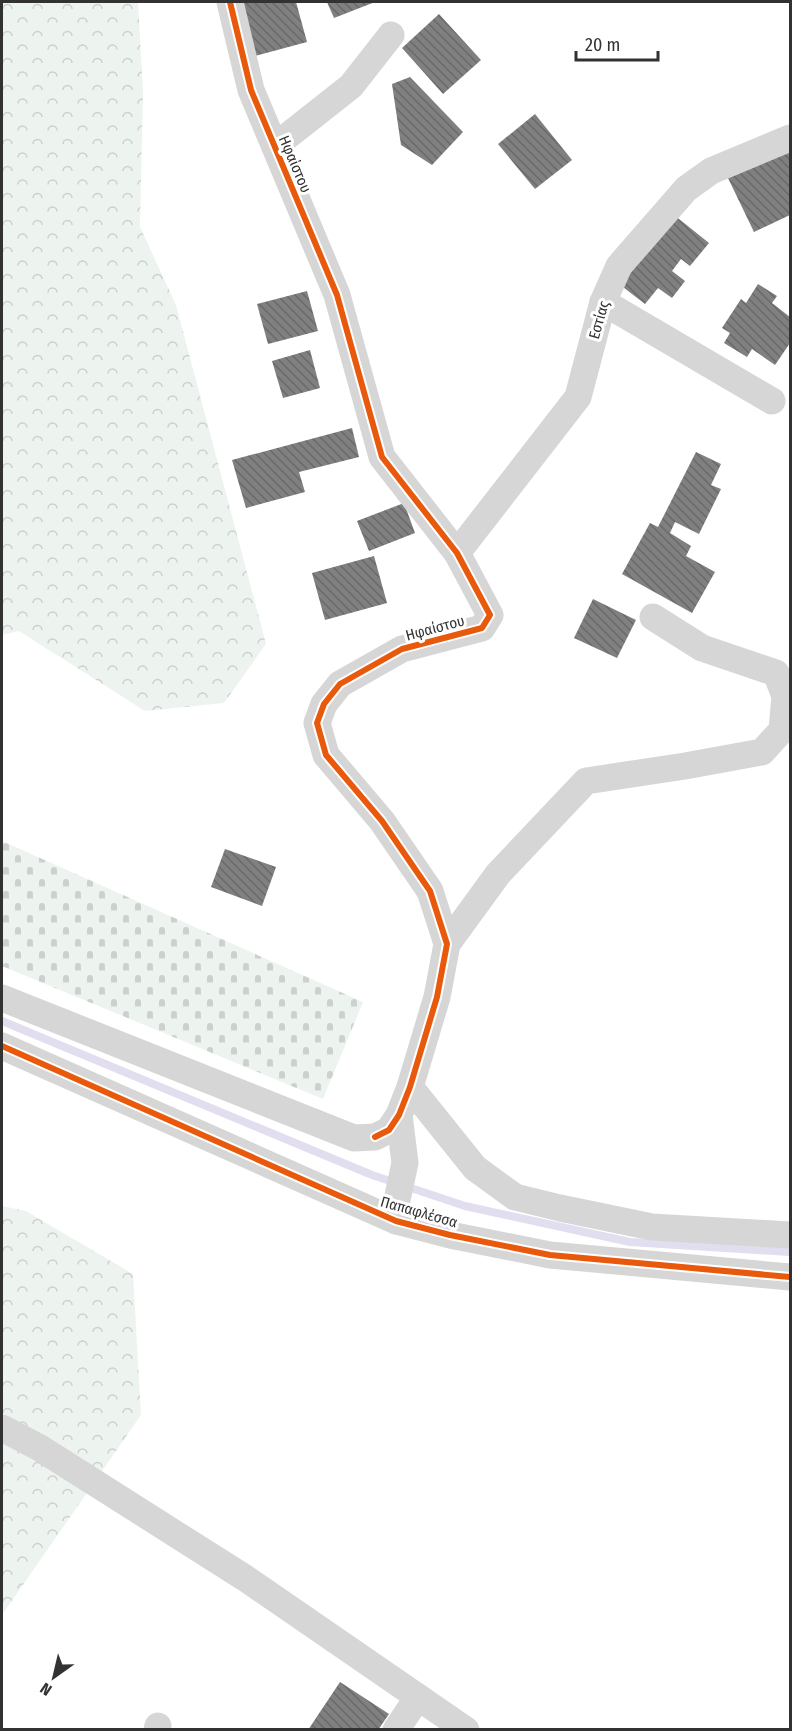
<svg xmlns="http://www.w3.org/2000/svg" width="792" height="1731" font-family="'Fira Sans Condensed',sans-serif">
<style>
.forest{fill:url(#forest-crowns)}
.cemetery{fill:url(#cemetery-stones)}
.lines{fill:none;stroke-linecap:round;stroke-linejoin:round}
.stream{stroke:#e2def0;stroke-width:8}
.building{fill:url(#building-back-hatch)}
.minor{stroke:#d6d6d6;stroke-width:27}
.cycleway-casing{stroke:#fff;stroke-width:10}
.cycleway{stroke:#e8590c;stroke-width:6}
.labels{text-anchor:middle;stroke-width:6;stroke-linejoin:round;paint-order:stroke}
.street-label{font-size:15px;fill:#323232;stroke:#fff}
</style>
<defs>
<pattern id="forest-crowns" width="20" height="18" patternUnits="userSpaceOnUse" patternTransform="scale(1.5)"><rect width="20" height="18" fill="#edf3ef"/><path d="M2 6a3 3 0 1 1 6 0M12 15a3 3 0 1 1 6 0" fill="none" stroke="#ccd1cd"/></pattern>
<pattern id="cemetery-stones" width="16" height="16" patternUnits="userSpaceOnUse" patternTransform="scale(1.5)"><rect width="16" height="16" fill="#edf3ef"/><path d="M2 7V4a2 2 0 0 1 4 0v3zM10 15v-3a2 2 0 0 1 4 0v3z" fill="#ccd1cd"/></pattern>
<pattern id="building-back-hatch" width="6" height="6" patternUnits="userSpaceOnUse" patternTransform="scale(1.5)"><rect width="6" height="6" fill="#808080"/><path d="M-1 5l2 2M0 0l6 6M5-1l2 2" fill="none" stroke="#696969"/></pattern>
</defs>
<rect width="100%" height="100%" fill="#fff"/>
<g class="forest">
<path d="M2 2H138L143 91 140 227 176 305 266 644 224 703 145 711 19 631 2 635Z"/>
<path d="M2 1206 26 1211 133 1274 141 1415 2 1615Z"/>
</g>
<path class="cemetery" d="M2 841 363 1002 323 1099 2 966Z"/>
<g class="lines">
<path class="stream" d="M2 1021 372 1175 465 1206 630 1242 790 1252"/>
</g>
<g class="building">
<path d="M241 2H296L307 42 255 56Z"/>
<path d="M327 2H375L334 18Z"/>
<path d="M439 14 481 60 443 94 402 48Z"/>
<path d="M410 77 463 132 432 165 401 145 392 84Z"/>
<path d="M535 114 572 160 535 189 498 144Z"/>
<path d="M790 149V215L754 232 728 178Z"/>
<path d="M674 215 709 243 690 266 681 259 672 271 685 281 672 298 658 288 645 304 619 284Z"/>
<path d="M758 284 777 296 772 303 790 317V343L775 365 752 349 747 357 724 343 730 333 722 328 741 299 746 303Z"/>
<path d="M307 291 318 331 268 344 257 304Z"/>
<path d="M310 350 320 388 283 398 272 361Z"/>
<path d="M352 428 359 457 299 472 305 492 246 508 232 460Z"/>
<path d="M696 452 721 464 711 485 721 489 699 534 675 522 670 533 691 546 686 556 715 572 692 613 622 574 650 523 658 527Z"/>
<path d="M404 503 415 533 369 551 357 521Z"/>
<path d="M374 556 387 603 325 620 312 573Z"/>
<path d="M593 599 636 620 617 658 574 638Z"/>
<path d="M225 849 276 867 262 906 211 887Z"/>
<path d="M340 1682 389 1714 378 1730H308Z"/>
</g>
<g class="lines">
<g class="minor">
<path d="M275 146 351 86 391 35"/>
<path d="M603 302 772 401"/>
<path d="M457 553 578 397 603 302 619 266 686 189 711 171 790 138"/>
<path d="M447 944 498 874 586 781 685 766 762 752 782 730 785 696 776 673 702 648 653 617"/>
<path d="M2 998 354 1138 375 1137 389 1130 399 1115 410 1087 437 997 447 944 430 891 382 821 326 755 317 723 324 704 340 684 402 649 482 628 490 615 457 553 382 457 337 295 251 90 230 2"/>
<path d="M2 1046 396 1221 450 1235 550 1255 790 1277"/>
<path d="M410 1087 475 1168 515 1197 560 1208 652 1227 790 1235"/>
<path d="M396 1221 397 1200 405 1163 399 1115"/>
<path d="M2 1428 40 1448 245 1578 466 1730"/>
<path d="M157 1730 158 1726"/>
<path d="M396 1730 418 1697"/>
</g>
<defs>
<g id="cycleway">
<path d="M230 2 251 90 337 295 382 457 457 553 490 615 482 628 402 649 340 684 324 704 317 723 326 755 382 821 430 891 447 944 437 997 410 1087 399 1115 389 1130 375 1137"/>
<path d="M2 1046 396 1221 450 1235 550 1255 790 1277"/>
</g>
</defs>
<use href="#cycleway" class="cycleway-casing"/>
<use href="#cycleway" class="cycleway"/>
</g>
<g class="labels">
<g class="street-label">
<text transform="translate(295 164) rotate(67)" y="5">Ηφαίστου</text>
<text transform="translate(599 320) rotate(-74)" y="5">Εστίας</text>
<text transform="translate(435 628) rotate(-15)" y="5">Ηφαίστου</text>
<text transform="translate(419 1212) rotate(16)" y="5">Παπαφλέσσα</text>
</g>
</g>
<rect width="792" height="1731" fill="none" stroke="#323232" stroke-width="6"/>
<g transform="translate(54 1677) rotate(214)" stroke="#ffffff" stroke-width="4.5" paint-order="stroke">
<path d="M0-4.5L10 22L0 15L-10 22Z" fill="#323232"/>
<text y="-9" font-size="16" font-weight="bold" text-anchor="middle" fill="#323232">N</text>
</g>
<path d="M576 51v9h82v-9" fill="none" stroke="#323232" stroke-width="3"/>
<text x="585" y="51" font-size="18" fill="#323232" stroke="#ffffff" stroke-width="4.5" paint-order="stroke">20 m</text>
</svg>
